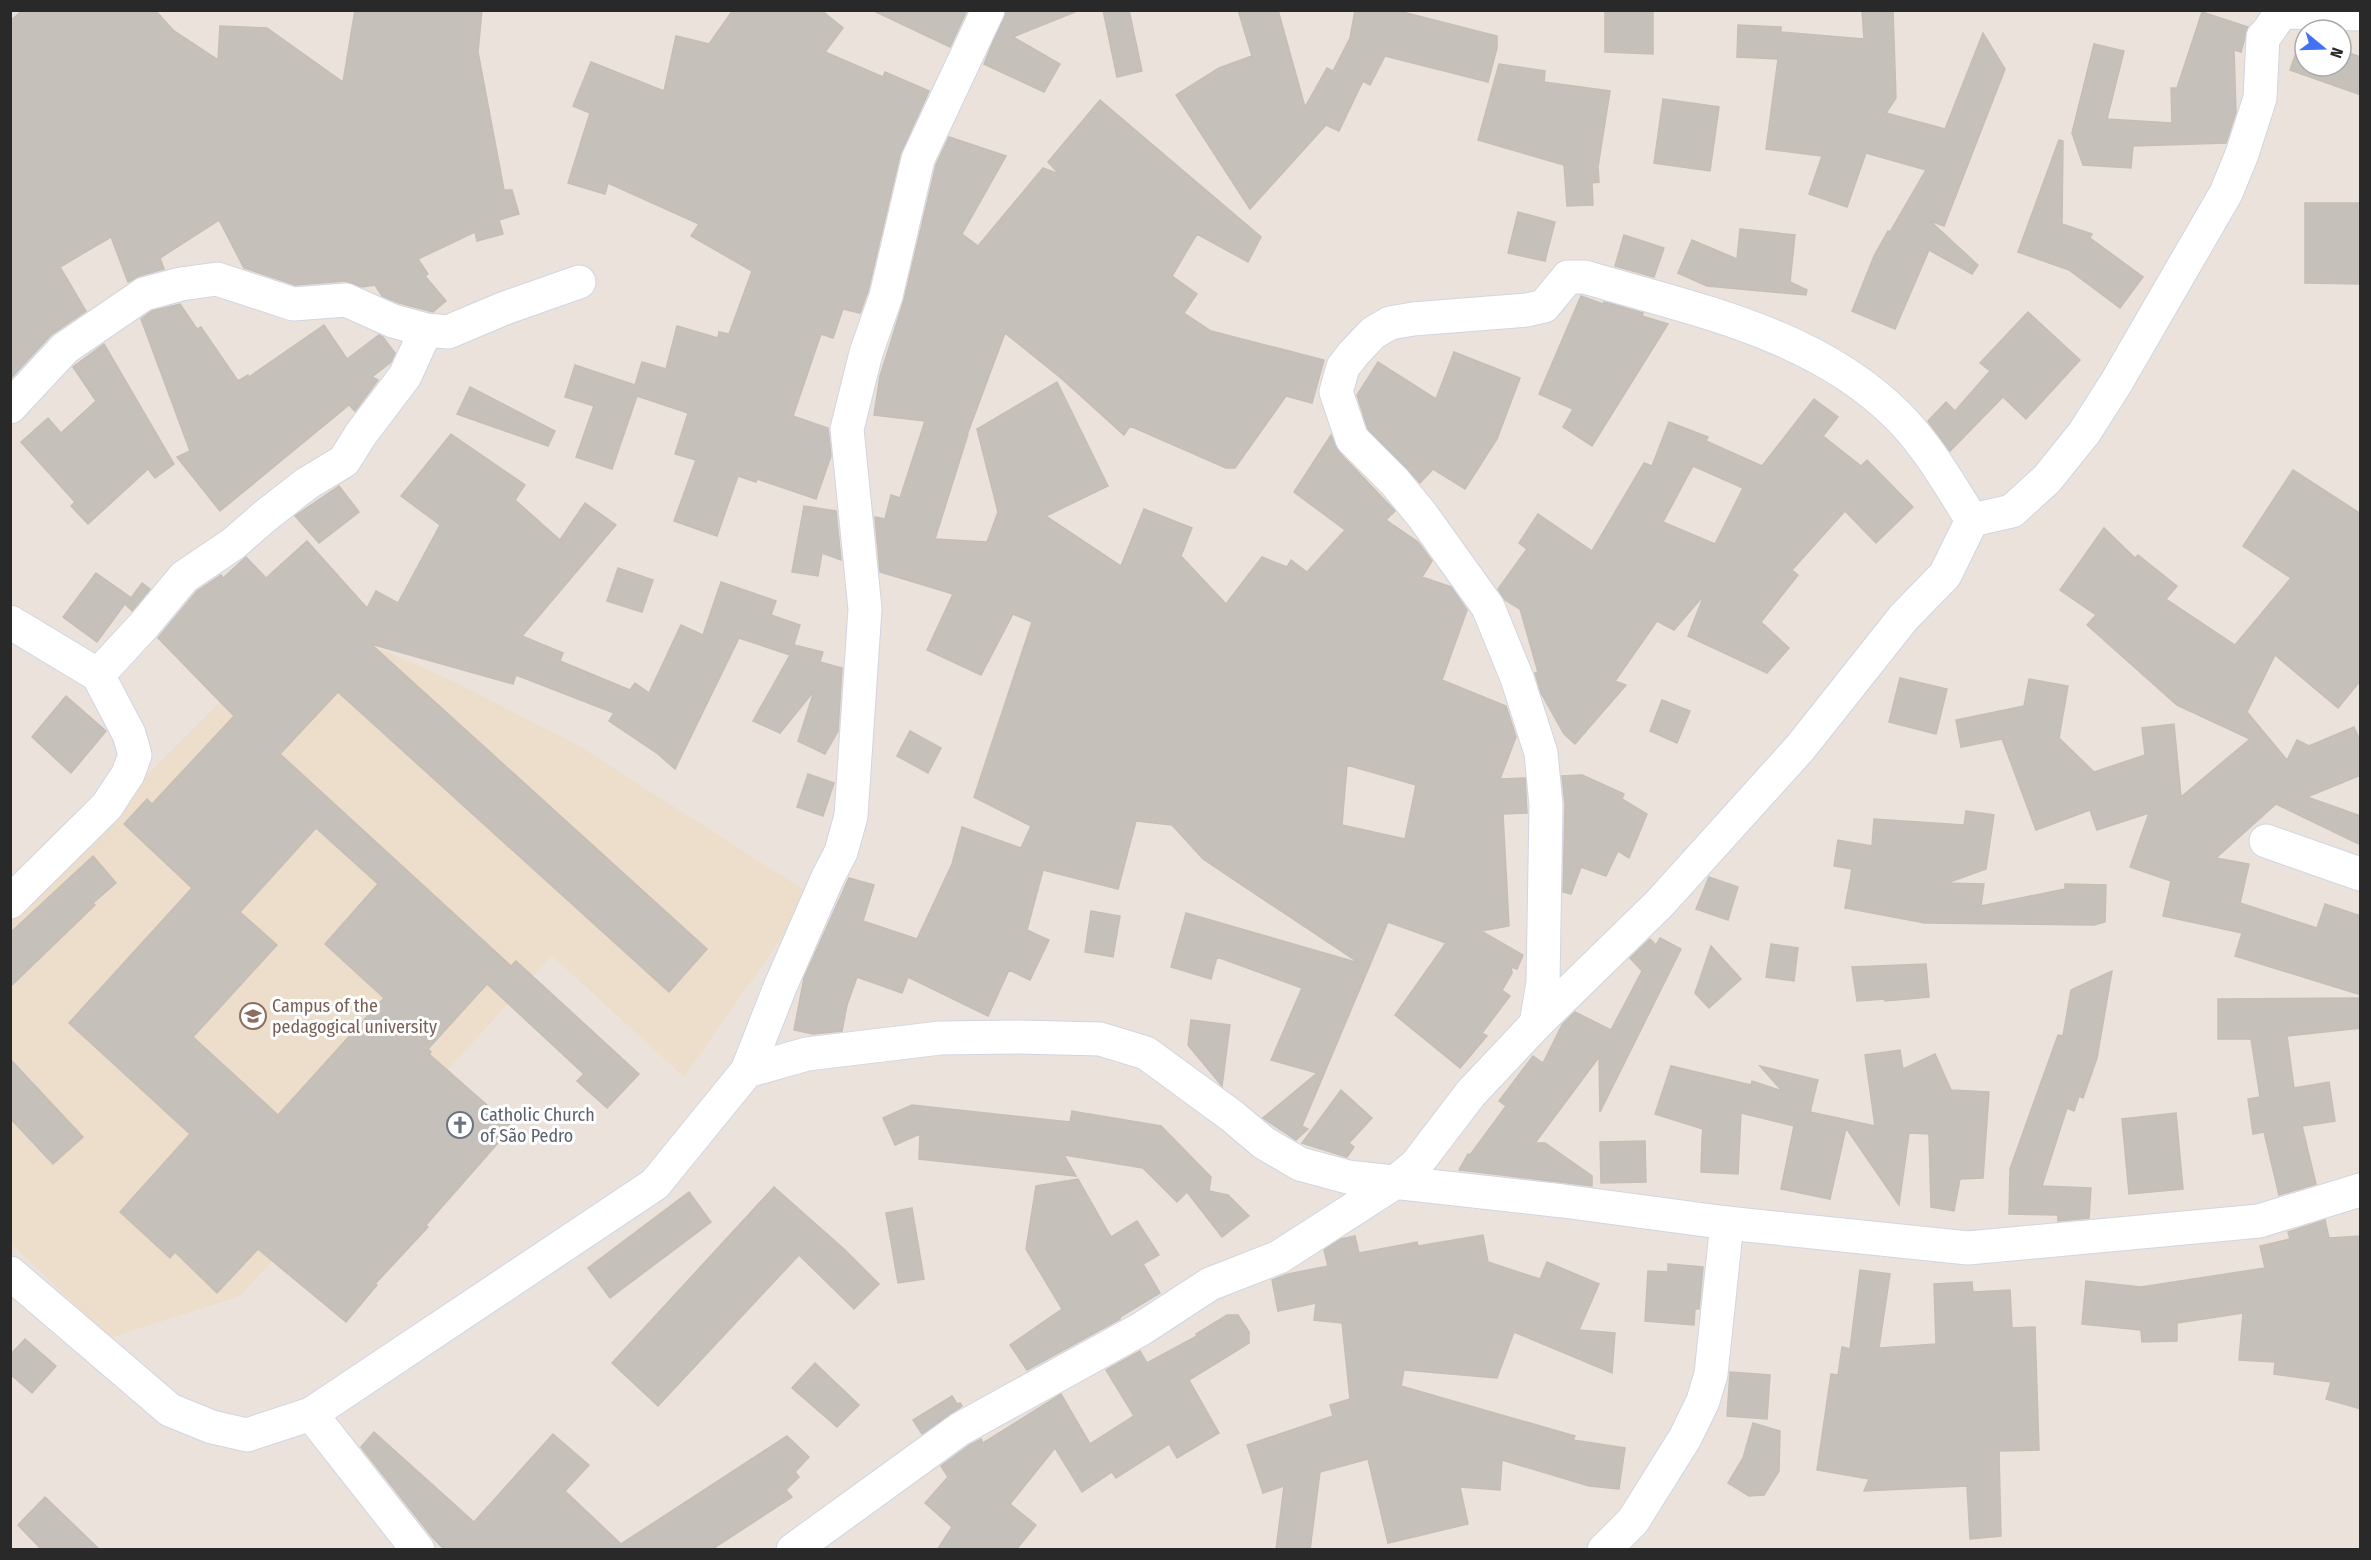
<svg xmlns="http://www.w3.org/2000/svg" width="2371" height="1560" font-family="'Fira Sans Condensed',sans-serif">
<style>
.education{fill:#ecdecb}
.building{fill:#c6c0bb;stroke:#c6beb5;stroke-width:1.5;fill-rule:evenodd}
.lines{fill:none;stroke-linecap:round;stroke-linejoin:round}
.minor-casing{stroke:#d0d5e1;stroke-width:35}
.minor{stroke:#fff;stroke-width:33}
.labels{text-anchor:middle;stroke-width:6;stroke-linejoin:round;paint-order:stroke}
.education-label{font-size:18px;fill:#785e54;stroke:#fff;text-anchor:start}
.worship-label{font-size:18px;fill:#5b616d;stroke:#fff;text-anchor:start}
</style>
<rect width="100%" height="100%" fill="#ebe3db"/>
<path class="education" d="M306 616 451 680 576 744 812 895 684 1077 552 956 240 1296 110 1338 11 1244 10 912Z"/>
<g class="building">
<path d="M23 10H155L174 31 218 60 220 26 267 28 343 82 355 10H482L478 52 504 190H512L519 214 499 220 503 234 477 241 475 232 418 259 428 274 425 276 446 301 433 312 399 303 382 296 375 285 362 287 345 281 295 285 244 268 219 220 160 258 164 269 139 276 128 282 111 237 60 267 86 311 51 335 10 379V21Z"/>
<path d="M733 10H821L843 28 825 52 883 77 885 72 929 91 900 155 868 291 860 313 843 309 833 338 821 334 793 416 828 428 831 456 816 499 757 479 756 482 738 476 717 536 674 521 696 460 675 454 688 413 637 396 612 469 576 457 594 406 565 397 575 365 635 385 642 362 666 369 677 326 718 338 719 332 729 334 752 271 691 236 699 224 608 183 605 194 568 183 590 113 573 106 591 62 664 91 676 36 709 44Z"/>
<path d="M872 10H967L950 47Z"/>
<path d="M1006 10H1075V12L1013 37 1060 64 1044 92 984 64Z"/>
<path d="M1103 10H1129L1142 71 1117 77Z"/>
<path d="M1238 10H1278L1305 107 1327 68 1333 71 1350 38 1355 10H1395L1497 36V48L1488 82 1385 56 1370 85 1363 81 1339 131 1326 125 1250 209 1176 95 1219 68 1252 56Z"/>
<path d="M1605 10H1653V54L1605 52Z"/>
<path d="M1862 10H1893L1896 98 1886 113 1945 129 1983 33 2005 69 1944 226 1930 221 1978 265 1972 274 1929 250 1895 329 1852 311 1874 256 1888 231 1890 232 1926 170 1866 153 1847 207 1809 194 1822 156 1766 149 1778 59 1737 57 1738 25 1781 27V32L1864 39Z"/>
<path d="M2202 12 2248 27 2241 52 2234 50 2236 112 2226 143 2133 146 2131 168 2083 165 2072 133 2094 44 2124 51 2107 119 2172 123 2171 88H2177Z"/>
<path d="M2302 36 2305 37V66H2341V50L2361 57V95L2290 70Z"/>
<path d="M1499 64 1545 71 1544 82 1610 91 1598 167 1599 182 1592 183 1593 205 1567 206 1564 165 1478 140Z"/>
<path d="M1663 99 1719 107 1710 171 1654 163Z"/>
<path d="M1100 100 1261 237 1248 262 1197 234 1172 276 1197 294 1184 313 1211 331 1324 360 1312 403 1286 396 1235 468H1226L1130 426 1124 435 1062 379 1005 333 967 435 968 434 935 539 987 542 998 512 977 429 1057 382 1108 486 1046 516 1121 566 1144 509 1192 528 1181 556 1226 604 1262 557 1287 567 1291 560 1307 572 1345 530 1294 492 1331 435 1339 452 1395 511 1386 520 1418 542 1432 561 1422 577 1451 587 1467 610 1442 680 1506 706 1516 737 1500 779 1525 778 1527 813 1503 814 1509 926 1481 931 1523 955 1517 969 1511 967 1512 973 1502 990 1510 996 1482 1033 1487 1036 1460 1068 1395 1015 1446 943 1388 922 1302 1126 1308 1129 1296 1140 1263 1118 1317 1073 1271 1060 1302 988 1217 957 1211 979 1171 967 1186 913 1359 963 1203 859 1172 825 1136 821 1118 889 1043 870 1027 930 1049 940 1030 980 1009 970 988 1016 908 977 902 993 857 977 847 1005 842 1031 813 1034 794 1030 804 978 849 878 874 885 863 921 917 939 952 864 962 827 1021 848 1031 826 974 797 1032 622 1013 614 981 675 927 650 953 594 880 572 875 517 885 519 891 495 900 498 925 421 874 415 880 376 904 300 936 165 949 137 1006 156 962 234 978 246 1043 168 1059 174 1048 162ZM1347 765 1416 785 1405 839 1342 825Z"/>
<path d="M2059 140 2063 141 2062 224 2092 234 2090 238 2143 277 2120 308 2069 270 2018 252Z"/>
<path d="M2305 203H2361V284L2305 283Z"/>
<path d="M1518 212 1555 222 1545 261 1508 253Z"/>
<path d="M1740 229 1795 235 1790 282 1807 290 1806 295 1707 286 1678 273 1692 240 1737 259Z"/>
<path d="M1624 235 1664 248 1654 277 1615 266Z"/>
<path d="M1581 296 1603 304 1604 302 1643 313 1642 316 1668 324 1592 446 1563 427 1573 409 1539 394Z"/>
<path d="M180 304 197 329 201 327 238 381 248 375 249 377 324 325 347 359 379 335 383 337 395 353 391 362 372 377 378 380 355 411 349 405 220 511 177 457 190 451 141 319 152 311Z"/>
<path d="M2028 312 2080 360 2026 419 2003 397 1950 451 1928 421 1946 402 1955 411 1990 371 1980 363Z"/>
<path d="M104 344 174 464 155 478 148 469 88 524 71 506 75 502 21 442 48 418 61 433 96 401 73 367Z"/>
<path d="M1454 352 1520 378 1497 439 1465 489 1433 469 1420 483 1368 429 1357 395 1378 362 1436 399Z"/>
<path d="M470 387 555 431 548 446 457 414Z"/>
<path d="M1814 399 1838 417 1823 436 1861 466 1867 460 1913 507 1876 543 1845 511 1792 570 1798 575 1761 622 1789 648 1767 673 1688 636 1704 595 1674 630 1657 621 1615 681 1626 685 1575 744 1564 734 1541 693 1535 673 1538 672 1520 609 1505 600 1498 589 1527 549 1519 543 1538 514 1592 551 1644 463 1652 466 1669 422 1708 437 1706 441 1762 466ZM1693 466 1743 488 1715 544 1663 522Z"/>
<path d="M451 434 525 485 515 500 560 540 585 503 616 525 522 636 563 653 560 661 630 690 635 683 649 693 681 625 703 635 721 582 776 601 771 615 800 625 792 651 795 645 823 652 820 662 842 668 838 731 825 754 798 741 814 691 780 733 753 721 790 655 739 638 675 769 658 754 609 721 614 713 516 675 513 684 371 644 707 949 669 992 338 692 280 754 511 966 516 961 639 1074 607 1108 577 1081 584 1074 487 984 428 1049 431 1052 429 1054 512 1127 426 1225 428 1227 375 1284 377 1285 346 1322 258 1249 217 1293 175 1252 170 1258 120 1212 190 1134 69 1023 192 888 124 824 147 799 152 804 234 716 158 638 197 591 221 575 223 578 246 557 266 578 307 541 367 608 376 591 398 603 440 525 401 496ZM316 828 378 884 325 944 384 998 278 1115 193 1037 277 945 240 912Z"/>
<path d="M2293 470 2361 514V680L2338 708 2275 655 2247 712 2287 760 2297 740 2309 746 2354 727 2361 743V775L2307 797 2361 816V845L2276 804 2216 858 2249 864 2240 903 2317 928 2325 904 2361 916V995L2235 956 2242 933 2163 916 2171 881 2130 867 2149 813 2097 830 2090 810 2036 830 2002 739 1961 747 1956 720 2024 706 2029 679 2068 686 2059 738 2094 772 2145 755 2142 728 2174 724 2181 797 2250 739 2177 705 2087 625 2096 615 2060 590 2104 528 2135 558 2138 555 2177 586 2166 599 2235 645 2291 578 2243 546Z"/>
<path d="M339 486 359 512 319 543 295 516Z"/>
<path d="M804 506 836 511 841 560 822 553 818 576 792 572Z"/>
<path d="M618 568 653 580 642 612 607 601Z"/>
<path d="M96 573 130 597 97 642 63 617Z"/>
<path d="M142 583 150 589 132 611 126 605Z"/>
<path d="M1900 678 1947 689 1936 734 1889 722Z"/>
<path d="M66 696 106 731 71 773 32 737Z"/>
<path d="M1662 700 1690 711 1677 743 1650 731Z"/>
<path d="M910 731 941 748 928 773 897 756Z"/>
<path d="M808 774 834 783 823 816 797 807Z"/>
<path d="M1582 775 1624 794 1622 799 1647 814 1629 858 1618 851 1606 876 1581 867 1571 894 1563 892 1565 805 1562 776Z"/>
<path d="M1966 811 1994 815 1986 869 1947 883 1984 884 1981 906 2065 889V884L2106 885 2105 922 2094 925 1925 923 1845 908 1852 869 1834 866 1838 840 1872 846 1874 819 1964 825Z"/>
<path d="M93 856 116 883 93 903 95 905 10 987V933Z"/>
<path d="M1709 877 1738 887 1728 920 1696 909Z"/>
<path d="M1091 911 1120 916 1113 957 1085 952Z"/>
<path d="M1660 938 1681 949 1600 1112 1599 1057 1535 1143H1545L1592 1176V1186L1459 1170 1468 1154 1470 1155 1506 1106 1499 1101 1533 1056 1543 1063 1562 1025 1575 1012 1611 1030 1642 971 1630 958 1650 939 1656 945Z"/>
<path d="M1771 944 1798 948 1794 981 1766 977Z"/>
<path d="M1711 946 1741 979 1709 1008 1695 993Z"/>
<path d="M1926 964 1929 997 1885 1001V999L1857 1001 1852 967Z"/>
<path d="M2112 971 2097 1058 2083 1098 2079 1096 2074 1111 2067 1108 2042 1186 2091 1188 2089 1218 2058 1221V1215L2009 1214 2010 1169 2058 1035 2063 1036 2071 990Z"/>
<path d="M2361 998V1028L2287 1036 2294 1088 2329 1082 2335 1121 2302 1126 2316 1184 2279 1195 2264 1132 2253 1134 2248 1099 2260 1097 2251 1039H2218V999Z"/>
<path d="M1191 1020 1230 1025 1222 1086 1188 1045Z"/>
<path d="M1900 1050 1903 1069 1935 1054 1951 1090 1989 1092 1983 1178 1960 1179 1954 1211 1931 1207 1929 1134 1909 1133 1899 1205 1846 1128 1830 1199 1781 1189 1794 1126 1741 1113 1738 1174 1701 1172 1702 1139H1706L1702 1138 1703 1129 1655 1114 1671 1066 1751 1085 1752 1081 1782 1091 1760 1066 1818 1080 1810 1112 1875 1126 1865 1055Z"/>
<path d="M10 1059 83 1137 53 1164 10 1118Z"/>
<path d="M1341 1090 1372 1118 1349 1143 1354 1147 1347 1157 1302 1143Z"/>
<path d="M912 1105 1070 1122 1072 1111 1161 1126 1211 1177 1209 1191 1228 1195 1249 1216 1222 1237 1187 1192 1177 1202 1143 1168 1064 1155 1076 1176 919 1159 920 1134 895 1145 883 1118Z"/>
<path d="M2176 1113 2183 1189 2129 1194 2122 1119Z"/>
<path d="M1645 1141 1646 1182 1601 1183 1600 1142Z"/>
<path d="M1078 1179 1111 1237 1137 1221 1159 1255 1143 1264 1160 1293 1120 1317V1319L1027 1370 1010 1345 1062 1309 1026 1249 1036 1186Z"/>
<path d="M774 1187 844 1249 879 1284 854 1309 799 1255 658 1406 612 1363Z"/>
<path d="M689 1192 711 1222 610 1298 588 1268Z"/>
<path d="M912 1208 924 1279 898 1283 886 1213Z"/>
<path d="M2325 1220 2329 1238 2361 1236V1409L2326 1399 2331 1382 2274 1374 2275 1362 2239 1360 2243 1313 2177 1323V1341L2142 1342 2141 1330 2082 1324 2086 1281 2141 1287 2265 1268 2260 1246 2290 1239 2288 1232Z"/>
<path d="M1483 1235 1488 1262 1540 1279 1547 1262 1599 1284 1579 1330 1615 1333 1612 1373 1514 1332 1497 1378 1404 1370 1401 1386 1575 1436 1573 1440 1625 1448 1619 1489 1589 1486 1502 1460 1500 1490 1460 1487 1468 1524 1388 1543 1368 1459 1320 1472 1310 1550H1276L1284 1486 1263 1493 1247 1445 1333 1416 1330 1405 1350 1399 1342 1323 1314 1320 1316 1303 1278 1311 1272 1280 1288 1274 1328 1266 1324 1250 1341 1239 1355 1236 1359 1253 1417 1242 1418 1246Z"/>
<path d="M1668 1264 1703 1267 1699 1309H1695L1694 1325 1645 1321 1648 1271 1668 1272Z"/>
<path d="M1860 1270 1890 1274 1879 1348 1936 1344 1934 1284 1972 1282 1973 1292 2010 1290 2012 1328 2035 1327 2039 1450 1999 1451 2001 1536 1970 1539 1967 1486 1864 1491 1869 1479 1817 1470 1831 1374 1838 1375 1842 1347 1850 1349Z"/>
<path d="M1227 1315H1238L1249 1332V1343L1189 1380 1219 1433 1177 1458 1169 1444 1116 1478 1112 1472 1082 1492 1055 1448 1010 1504 1036 1525 1016 1550H937L952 1527 925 1503 948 1477 941 1466 970 1445 981 1439 983 1443 1061 1394 1090 1444 1134 1416 1106 1370 1140 1351 1147 1363 1197 1336 1196 1334Z"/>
<path d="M25 1339 56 1366 32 1393 10 1374V1355Z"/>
<path d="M815 1363 859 1405 837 1427 792 1388Z"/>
<path d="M1730 1372 1770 1375 1767 1419 1727 1416Z"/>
<path d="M952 1396 957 1404 960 1403 962 1406 922 1434 913 1420Z"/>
<path d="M1753 1423 1780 1431 1779 1471 1764 1495 1749 1496 1728 1483 1743 1458Z"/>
<path d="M374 1432 474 1522 553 1434 589 1465 565 1491 621 1544 787 1436 809 1457 795 1472 799 1477 786 1490 792 1497 711 1550H445L433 1538 361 1447Z"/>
<path d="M45 1497 100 1550H42L18 1525Z"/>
</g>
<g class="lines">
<defs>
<g id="minor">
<path d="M10 407 65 348 144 294 181 284 217 279 293 304 346 300 393 321 426 330 448 332 505 308 579 282"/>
<path d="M10 622 98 675 129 734 135 755 128 774 107 806 10 902"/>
<path d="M98 675 145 624 184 577 233 544 264 517 306 484 344 461 361 434 405 376 426 330"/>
<path d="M2266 841 2360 874"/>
<path d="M1536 1024 1543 982 1546 805 1541 753 1517 678 1488 607 1422 515 1395 482 1352 439 1336 392 1343 367 1354 353 1373 333 1390 323 1413 319 1527 310 1544 306 1568 277H1585C1694 310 1814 332 1898 416 1928 446 1949 484 1972 520"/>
<path d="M747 1071 780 987 828 877 841 852 851 816 865 609 847 429 866 353 886 296 918 159 988 10"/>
<path d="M10 1273 170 1410 212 1427 247 1435 311 1414 655 1184 747 1071 807 1054 940 1038 1019 1037 1100 1039 1146 1053 1232 1116 1264 1143 1300 1164 1348 1177 1563 1201 1727 1223 1968 1248 2259 1221 2360 1190"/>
<path d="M311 1414 418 1550"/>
<path d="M793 1550 960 1429 1141 1329 1210 1284 1279 1257 1394 1183 1416 1165 1471 1093 1536 1024 1660 903 1800 748 1904 617 1945 575 1972 520 2012 511 2047 479 2084 433 2116 383 2226 193 2242 154 2260 98 2263 37C2273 29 2273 18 2286 12L2360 14"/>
<path d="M1604 1550 1633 1521 1685 1438 1703 1401 1711 1374 1727 1223"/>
</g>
</defs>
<use href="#minor" class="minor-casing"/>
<use href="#minor" class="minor"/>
</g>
<defs>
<symbol id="university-ring" viewBox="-11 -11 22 22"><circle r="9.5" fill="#fff" stroke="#8d6e63" stroke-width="1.5"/><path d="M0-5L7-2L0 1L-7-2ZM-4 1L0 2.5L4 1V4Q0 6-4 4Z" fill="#8d6e63"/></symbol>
<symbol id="church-ring" viewBox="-11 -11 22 22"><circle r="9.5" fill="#fff" stroke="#6b7280" stroke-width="1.5"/><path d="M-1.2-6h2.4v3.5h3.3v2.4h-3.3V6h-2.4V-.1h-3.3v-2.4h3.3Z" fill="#6b7280"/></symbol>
</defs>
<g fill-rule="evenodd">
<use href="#university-ring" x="238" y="1001" width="30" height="30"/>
<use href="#church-ring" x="445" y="1110" width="30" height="30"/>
</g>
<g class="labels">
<g class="education-label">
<text x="272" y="1012">Campus of the<tspan x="272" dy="21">pedagogical university</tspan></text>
</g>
<g class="worship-label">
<text x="480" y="1121">Catholic Church<tspan x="480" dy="21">of São Pedro</tspan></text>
</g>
</g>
<rect width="2371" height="1560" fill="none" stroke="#292929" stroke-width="24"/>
<g transform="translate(2323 48) rotate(109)"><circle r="28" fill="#ffffff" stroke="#a9a9a9" stroke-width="1.5"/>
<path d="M0-4.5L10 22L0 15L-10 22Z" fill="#4271f1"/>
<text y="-9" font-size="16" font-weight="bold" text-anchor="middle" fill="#292929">N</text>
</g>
</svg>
